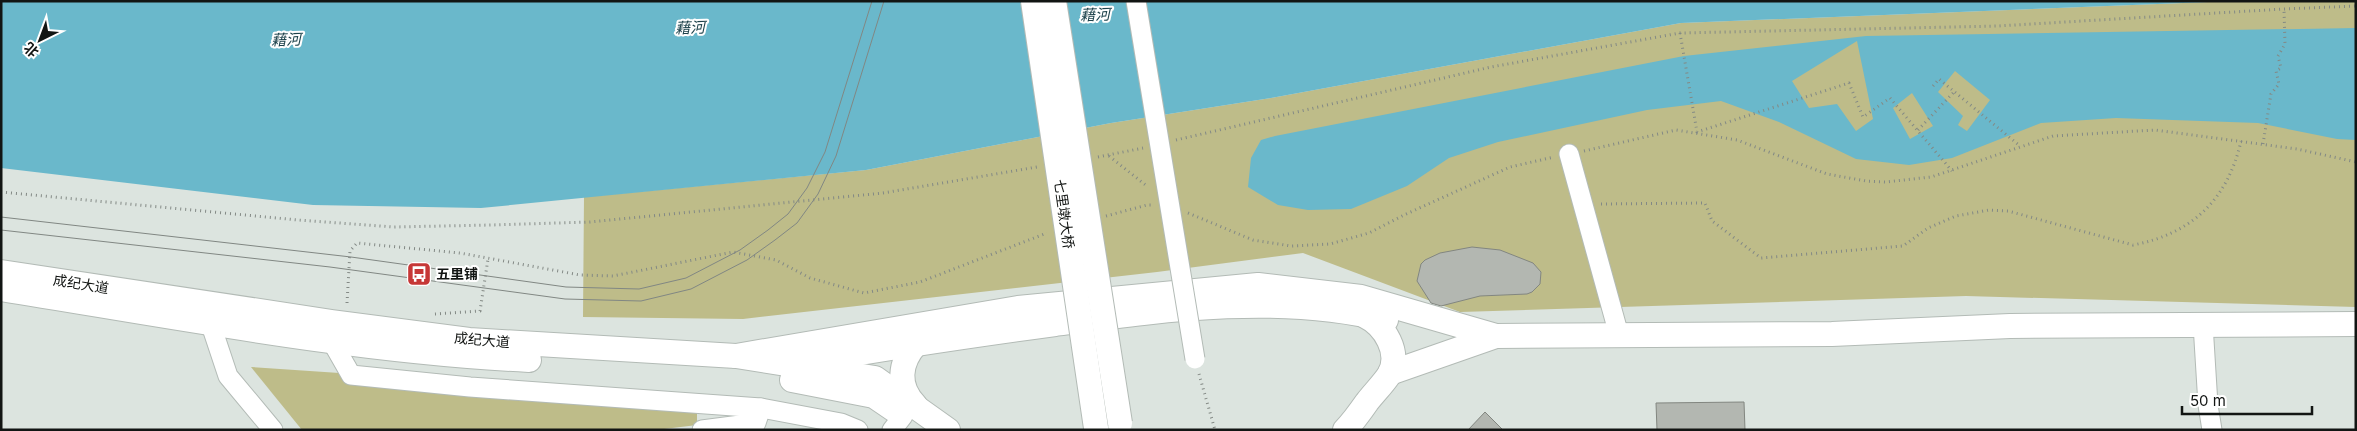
<svg xmlns="http://www.w3.org/2000/svg" width="2357" height="431" font-family="Inter,'Noto Sans SC',sans-serif">
<style>
.green{fill:#bebc89}
.water{fill:#6ab8cb;fill-rule:evenodd}
.building{fill:#b3b7b1;stroke:#828680}
.lines{fill:none;stroke-linecap:round;stroke-linejoin:round}
.minor-casing{stroke:#b3bbb6;stroke-width:21}
.major-casing{stroke:#b3bbb6;stroke-width:26}
.path{stroke:#838985;stroke-width:3;stroke-dasharray:1 4;stroke-linecap:butt}
.minor{stroke:#fff;stroke-width:19}
.major{stroke:#fff;stroke-width:24}
.tram{stroke:#818783;stroke-width:1}
.minor-bridge-casing{stroke:#b3bbb6;stroke-width:21;stroke-linecap:butt}
.major-bridge-casing{stroke:#b3bbb6;stroke-width:26;stroke-linecap:butt}
.minor-bridge{stroke:#fff;stroke-width:19}
.major-bridge{stroke:#fff;stroke-width:24}
.labels{text-anchor:middle;stroke-width:4;stroke-linejoin:round;paint-order:stroke}
.street-label{font-size:14px;fill:#121513;stroke:#fff}
.poi-label{font-size:14px;font-weight:bold;fill:#121513;stroke:#fff;text-anchor:start}
.water-label{font-size:15px;font-style:italic;fill:#1d424b;stroke:#fff}
</style>
<rect width="100%" height="100%" fill="#dce4df"/>
<g class="green">
<path d="M2233 1H2356V307L1966 296 1460 312 1303 253 1157 272 743 319 583 317 584 197 866 170 1111 123 1271 98 1681 23Z"/>
<path d="M251 367 697 397V425L656 430H302Z"/>
</g>
<g class="water">
<path d="M1 1H2233L1681 23 1271 98 1111 123 866 170 481 208 313 205 1 168Z"/>
<path d="M2356 28V140L2337 139 2258 123 2116 118 2041 123 1952 158 1909 165 1856 159 1779 122 1721 101 1647 110 1498 142 1449 158 1407 186 1351 209 1308 210 1278 205 1248 187 1251 158 1261 140 1275 136 1684 56 1866 36ZM1857 41 1873 119 1856 131 1837 104 1809 108 1792 81ZM1955 71 1990 100 1967 131 1958 125 1963 116 1938 92ZM1912 93 1933 126 1910 139 1893 108Z"/>
</g>
<g class="building">
<path d="M1472 247 1500 250 1533 263 1541 272 1540 284 1532 292 1527 294 1480 296 1441 306 1431 303 1417 281 1421 264 1425 260 1440 253Z"/>
<path d="M1744 402 1745 430H1657L1656 403Z"/>
<path d="M1485 412 1503 430H1468Z"/>
</g>
<g class="lines">
<defs>
<g id="minor">
<path d="M1569 154 1619 335"/>
<path d="M210 322 228 376 273 430"/>
<path d="M2203 324 2208 405 2212 430"/>
<path d="M331 340 351 375 470 387 761 408 841 423 858 430"/>
<path d="M702 430 756 423 761 408"/>
<path d="M892 430 903 416"/>
</g>
<g id="major">
<path d="M1 272 332 322 469 340 736 356 875 378 948 430"/>
<path d="M1 289C176 317 352 351 529 360"/>
<path d="M736 356 1018 308 1258 285 1361 297 1496 336 1832 334 2010 326 2356 324"/>
<path d="M812 361C893 347 974 335 1055 324 1162 310 1281 293 1386 320"/>
<path d="M1390 373 1496 336"/>
<path d="M792 380 874 396 899 413"/>
<path d="M915 405C897 386 899 363 916 344"/>
<path d="M1345 430C1353 422 1360 412 1367 402 1374 393 1383 384 1389 375 1402 353 1384 325 1365 316"/>
</g>
</defs>
<use href="#minor" class="minor-casing"/>
<use href="#major" class="major-casing"/>
<g class="path">
<path d="M1680 33 1697 132 1849 83 1863 117 1890 98 1952 171"/>
<path d="M1933 86 1939 79 2020 146"/>
<path d="M1918 130 1954 92"/>
<path d="M1176 140 1491 67 1680 33 1998 26 2284 9 2356 6"/>
<path d="M2263 144 2271 94 2279 84 2276 71 2281 68 2278 56 2285 44 2284 9"/>
<path d="M1584 151 1676 130 1737 140 1827 174 1866 181 1886 182 1931 177 2053 136 2155 130 2297 149 2356 162"/>
<path d="M1109 156 1148 187"/>
<path d="M1098 157 1143 148"/>
<path d="M1 192 298 220 394 227 491 225 590 222 883 193 1037 167"/>
<path d="M1601 204 1705 203 1712 221 1761 258 1903 246 1928 228 1956 216 1989 210 2008 211 2133 245C2192 234 2228 199 2241 141"/>
<path d="M1188 213 1253 240 1291 246 1330 244 1369 233 1404 215 1510 167 1554 157"/>
<path d="M1106 216 1147 205H1153"/>
<path d="M347 303 350 251 357 243 460 253 580 275 613 276 733 252 776 260 810 278 864 293 920 282 1047 233"/>
<path d="M435 314 480 311 488 259"/>
<path d="M1199 374 1215 430"/>
</g>
<use href="#minor" class="minor"/>
<use href="#major" class="major"/>
<g class="tram">
<path d="M1 217 351 257 566 287 639 289 686 278 740 250 768 230 788 214 807 188 825 152 872 1"/>
<path d="M1 230 330 267 565 299 641 301 691 289 747 260 775 240 797 223 818 194 836 156 884 1"/>
</g>
<defs>
<path id="minor-bridge" d="M1136 1 1195 359"/>
<g id="major-bridge">
<path d="M1033 1 1096 428"/>
<path d="M1054 1 1120 423"/>
</g>
</defs>
<use href="#minor-bridge" class="minor-bridge-casing"/>
<use href="#major-bridge" class="major-bridge-casing"/>
<use href="#minor-bridge" class="minor-bridge"/>
<use href="#major-bridge" class="major-bridge"/>
</g>
<defs>
<symbol id="bus-square" viewBox="-11 -11 22 22"><rect x="-9" y="-9" width="18" height="18" rx="4" fill="#c63736" stroke="#fff"/><path d="M-5-6H5V4H4V6H2V4H-2V6H-4V4H-5ZM-3.5-4V0h7V-4ZM-3.5 1.2v1.5H-2V1.2ZM2 1.2v1.5H3.5V1.2Z" fill="#fff"/></symbol>
</defs>
<g fill-rule="evenodd">
<use href="#bus-square" x="405" y="260" width="28" height="28"/>
</g>
<g class="labels">
<g class="street-label">
<text transform="translate(1064 214) rotate(82)" y="5">七里墩大桥</text>
<text transform="translate(81 284) rotate(9)" y="5">成纪大道</text>
<text transform="translate(482 340) rotate(5)" y="5">成纪大道</text>
</g>
<g class="poi-label">
<text x="436" y="279">五里铺</text>
</g>
<g class="water-label">
<text transform="translate(1095 15) rotate(-2)" y="5">藉河</text>
<text transform="translate(690 28) rotate(-2)" y="5">藉河</text>
<text transform="translate(286 40) rotate(-2)" y="5">藉河</text>
</g>
</g>
<rect width="2357" height="431" fill="none" stroke="#121513" stroke-width="5"/>
<g transform="translate(40 40) rotate(222)" stroke="#ffffff" stroke-width="4" paint-order="stroke">
<path d="M0-4L9 19L0 12L-9 19Z" fill="#121513"/>
<text y="-8" font-size="14" font-weight="bold" text-anchor="middle" fill="#121513">北</text>
</g>
<path d="M2182 406v8h130v-8" fill="none" stroke="#121513" stroke-width="2.5"/>
<text x="2190" y="406" font-size="15" fill="#121513" stroke="#ffffff" stroke-width="4" paint-order="stroke">50 m</text>
</svg>
